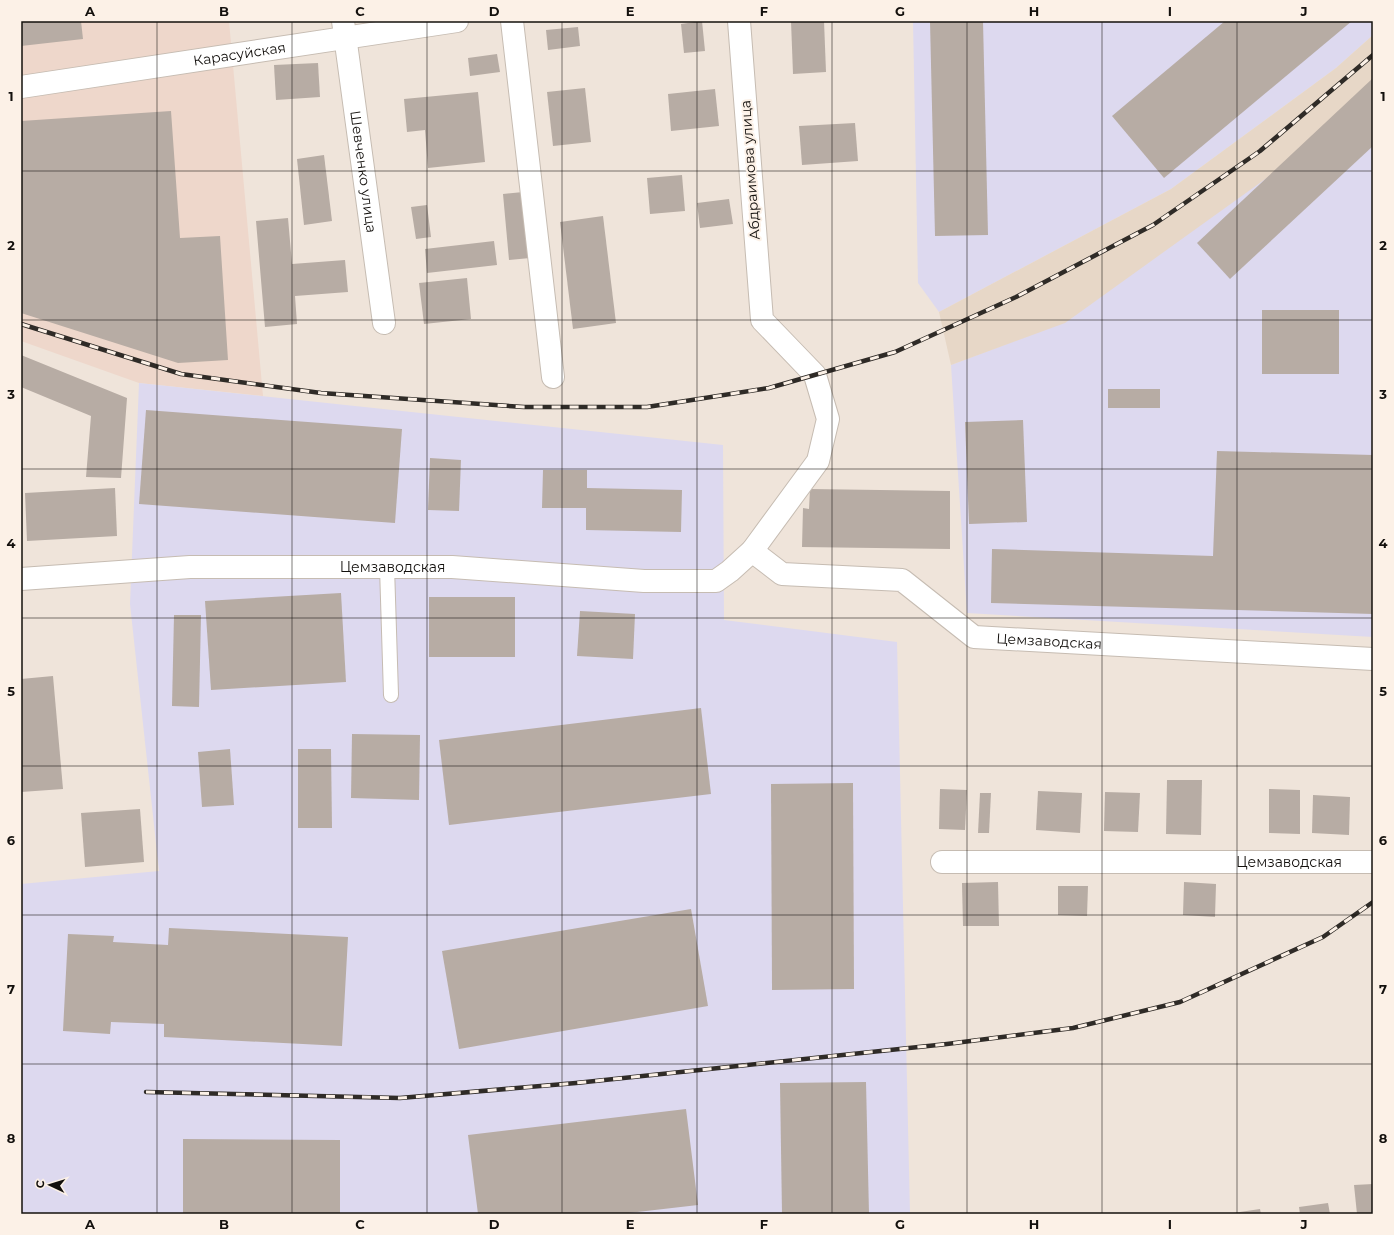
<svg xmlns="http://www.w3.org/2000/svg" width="1394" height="1235" font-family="Montserrat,sans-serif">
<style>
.commercial{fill:#eed7cb}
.industrial{fill:#ddd9ef}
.built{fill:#e7d7c7}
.building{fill:#b7aca4}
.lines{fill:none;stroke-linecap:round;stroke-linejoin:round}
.service-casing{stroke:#c6bcb2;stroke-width:16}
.minor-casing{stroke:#c6bcb2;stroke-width:24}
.service{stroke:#fff;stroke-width:14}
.minor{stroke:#fff;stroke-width:22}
.rail-casing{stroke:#2f2b27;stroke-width:4.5}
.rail{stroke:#fcf1e7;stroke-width:3;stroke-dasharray:9;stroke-linecap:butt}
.grid{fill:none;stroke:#13100d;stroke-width:1;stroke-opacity:0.55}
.labels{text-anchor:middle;stroke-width:4;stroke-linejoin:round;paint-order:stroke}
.street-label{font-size:14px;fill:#13100d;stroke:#fcf1e7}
.neatline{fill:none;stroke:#13100d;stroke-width:1.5}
.grid-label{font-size:13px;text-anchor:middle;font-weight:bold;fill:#13100d}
</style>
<rect width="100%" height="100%" fill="#efe4da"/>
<path class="commercial" d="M21 21H229L263 396 139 383 21 341Z"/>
<g class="industrial">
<path d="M913 21H1373V35L1336 68 1171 189 939 312 918 283Z"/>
<path d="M1373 86V637L967 613 951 365 1065 322Z"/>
<path d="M139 383 723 445 724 620 897 642 910 1214H21V884L159 871 130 604Z"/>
</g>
<path class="built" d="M1373 35V86L1314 144 1065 323 951 365 939 312 1171 189 1336 68Z"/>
<g class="building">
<path d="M21 21H81L83 39 21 46Z"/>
<path d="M702 21 705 51 684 53 681 24Z"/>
<path d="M791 21H824L826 72 793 74Z"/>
<path d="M930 21H983L988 235 935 236Z"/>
<path d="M1225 21H1352L1164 178 1112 116Z"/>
<path d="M578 27 580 46 548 50 546 30Z"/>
<path d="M497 54 500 72 470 76 468 58Z"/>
<path d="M318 63 320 97 276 100 274 65Z"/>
<path d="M1373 78V146L1230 279 1197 243Z"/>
<path d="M585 88 591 142 553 146 547 92Z"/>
<path d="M715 89 719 126 671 131 668 94Z"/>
<path d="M478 92 485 162 428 168 425 130 407 132 404 99Z"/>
<path d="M171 111 180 238 220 236 228 360 178 363 21 313V121Z"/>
<path d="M855 123 858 161 802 165 799 126Z"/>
<path d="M324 155 332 221 304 225 297 159Z"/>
<path d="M682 175 685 211 650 214 647 178Z"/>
<path d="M523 192 530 258 509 260 503 194Z"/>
<path d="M729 199 733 224 700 228 697 203Z"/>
<path d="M427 205 431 237 416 239 411 207Z"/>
<path d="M603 216 616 323 573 329 560 222Z"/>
<path d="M288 218 292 264 345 260 348 292 295 296 297 324 265 327 256 221Z"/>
<path d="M494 241 497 265 427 273 425 249Z"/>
<path d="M467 278 471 319 424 324 419 283Z"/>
<rect x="1262" y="310" width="77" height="64"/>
<path d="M21 355 127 398 121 478 86 477 91 416 21 387Z"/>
<rect x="1108" y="389" width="52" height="19"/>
<path d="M146 410 402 429 395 523 139 504Z"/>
<path d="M1023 420 1027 522 969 524 965 422Z"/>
<path d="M1217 451 1373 455V614L991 603 992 549 1213 556Z"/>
<path d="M430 458 461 460 459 511 428 510Z"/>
<path d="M543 470H587V488L682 490 681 532 586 530V508H542Z"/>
<path d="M115 488 117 536 27 541 25 493Z"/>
<path d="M810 489 950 491V549L802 547 803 508 809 509Z"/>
<path d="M341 593 346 682 211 690 205 601Z"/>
<rect x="429" y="597" width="86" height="60"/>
<path d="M580 611 635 614 633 659 577 656Z"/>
<path d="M174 615H201L199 707 172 706Z"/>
<path d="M53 676 63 789 21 792V679Z"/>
<path d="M701 708 711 794 449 825 439 740Z"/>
<path d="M352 734 420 735 419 800 351 798Z"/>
<path d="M230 749 234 805 202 807 198 752Z"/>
<path d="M298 749H331L332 828H298Z"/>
<path d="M1167 780H1202L1201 835 1166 834Z"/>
<path d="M853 783 854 989 772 990 771 784Z"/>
<path d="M940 789 967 790 965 830 939 829Z"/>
<path d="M1269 789 1300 790V834L1269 833Z"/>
<path d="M1038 791 1082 793 1080 833 1036 830Z"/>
<path d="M1105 792 1140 793 1138 832 1104 831Z"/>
<path d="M980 793H991L989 833H978Z"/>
<path d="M1313 795 1350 797 1349 835 1312 833Z"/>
<path d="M140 809 144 862 85 867 81 813Z"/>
<path d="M998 882 999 926H963L962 883Z"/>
<path d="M1184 882 1216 884 1215 917 1183 915Z"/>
<path d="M1058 886H1088L1087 916 1058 915Z"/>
<path d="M691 909 708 1006 459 1049 442 951Z"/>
<path d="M169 928 348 937 342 1046 164 1037V1024L111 1022 110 1034 63 1031 68 934 114 936 113 942 168 945Z"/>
<path d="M866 1082 869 1214H782L780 1083Z"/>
<path d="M686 1109 698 1205 620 1214H478L468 1135Z"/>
<path d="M183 1139 340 1140V1214H183Z"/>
<path d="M1373 1184V1214H1357L1354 1185Z"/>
<path d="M1328 1203 1330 1214H1300L1299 1207Z"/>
<path d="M1260 1209 1261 1214H1233V1213Z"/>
</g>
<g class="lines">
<defs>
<path id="service" d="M387 567 391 695"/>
<g id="minor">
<path id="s1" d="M343 21 384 323"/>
<path d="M512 21 553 377"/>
<path id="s2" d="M21 87 457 21"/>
<path id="s3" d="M752 551 782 574 902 580 974 637 1373 659"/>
<path id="s4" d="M21 579 190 567H452L644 581H716L730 571 752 551 818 461 828 419 815 375 762 320 739 21"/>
<path id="s5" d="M942 862H1373"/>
</g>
</defs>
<use href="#service" class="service-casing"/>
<use href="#minor" class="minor-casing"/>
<use href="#service" class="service"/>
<use href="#minor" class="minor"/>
<defs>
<g id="rail">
<path d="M21 324 181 374 321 393 524 407H647L769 388 895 352 1016 297 1153 225 1260 151 1373 55"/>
<path d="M146 1092 400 1098 576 1083 947 1044 1073 1028 1180 1002 1323 937 1373 902"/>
</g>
</defs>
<use href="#rail" class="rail-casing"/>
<use href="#rail" class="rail"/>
</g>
<path class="grid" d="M157 21V1214M292 21V1214M427 21V1214M562 21V1214M697 21V1214M832 21V1214M967 21V1214M1102 21V1214M1237 21V1214M21 171H1373M21 320H1373M21 469H1373M21 618H1373M21 766H1373M21 915H1373M21 1064H1373"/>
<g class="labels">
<g class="street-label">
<text dy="5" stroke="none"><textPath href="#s2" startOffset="221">Карасуйская</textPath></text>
<text transform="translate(750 170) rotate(-94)" y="5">Абдраимова улица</text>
<text dy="5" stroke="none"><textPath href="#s1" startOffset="152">Шевченко улица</textPath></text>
<text dy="5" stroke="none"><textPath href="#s4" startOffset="372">Цемзаводская</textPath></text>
<text dy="5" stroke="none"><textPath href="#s3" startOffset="325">Цемзаводская</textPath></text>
<text dy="5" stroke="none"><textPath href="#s5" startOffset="347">Цемзаводская</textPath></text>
</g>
</g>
<rect width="1394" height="1235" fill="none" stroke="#fcf1e7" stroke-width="44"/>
<g transform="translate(50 1185) rotate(274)" stroke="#fcf1e7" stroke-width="3" paint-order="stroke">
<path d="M0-3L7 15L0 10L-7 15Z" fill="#13100d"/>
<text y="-6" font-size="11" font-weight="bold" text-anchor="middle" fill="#13100d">С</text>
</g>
<rect x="22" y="22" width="1350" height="1191" class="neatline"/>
<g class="grid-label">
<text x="90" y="16">A</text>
<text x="224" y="16">B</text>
<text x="360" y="16">C</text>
<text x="494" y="16">D</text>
<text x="630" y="16">E</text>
<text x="764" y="16">F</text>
<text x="900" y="16">G</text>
<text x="1034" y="16">H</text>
<text x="1170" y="16">I</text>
<text x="1304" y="16">J</text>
<text x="11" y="101">1</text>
<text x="1383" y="101">1</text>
<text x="11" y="250">2</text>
<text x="1383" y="250">2</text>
<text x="11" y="399">3</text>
<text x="1383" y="399">3</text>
<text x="11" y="548">4</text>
<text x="1383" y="548">4</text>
<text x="11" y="696">5</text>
<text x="1383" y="696">5</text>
<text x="11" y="845">6</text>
<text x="1383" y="845">6</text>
<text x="11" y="994">7</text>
<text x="1383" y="994">7</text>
<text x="11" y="1143">8</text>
<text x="1383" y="1143">8</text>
<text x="90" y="1229">A</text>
<text x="224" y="1229">B</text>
<text x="360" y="1229">C</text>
<text x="494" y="1229">D</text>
<text x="630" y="1229">E</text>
<text x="764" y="1229">F</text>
<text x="900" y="1229">G</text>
<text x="1034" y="1229">H</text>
<text x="1170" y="1229">I</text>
<text x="1304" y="1229">J</text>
</g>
</svg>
